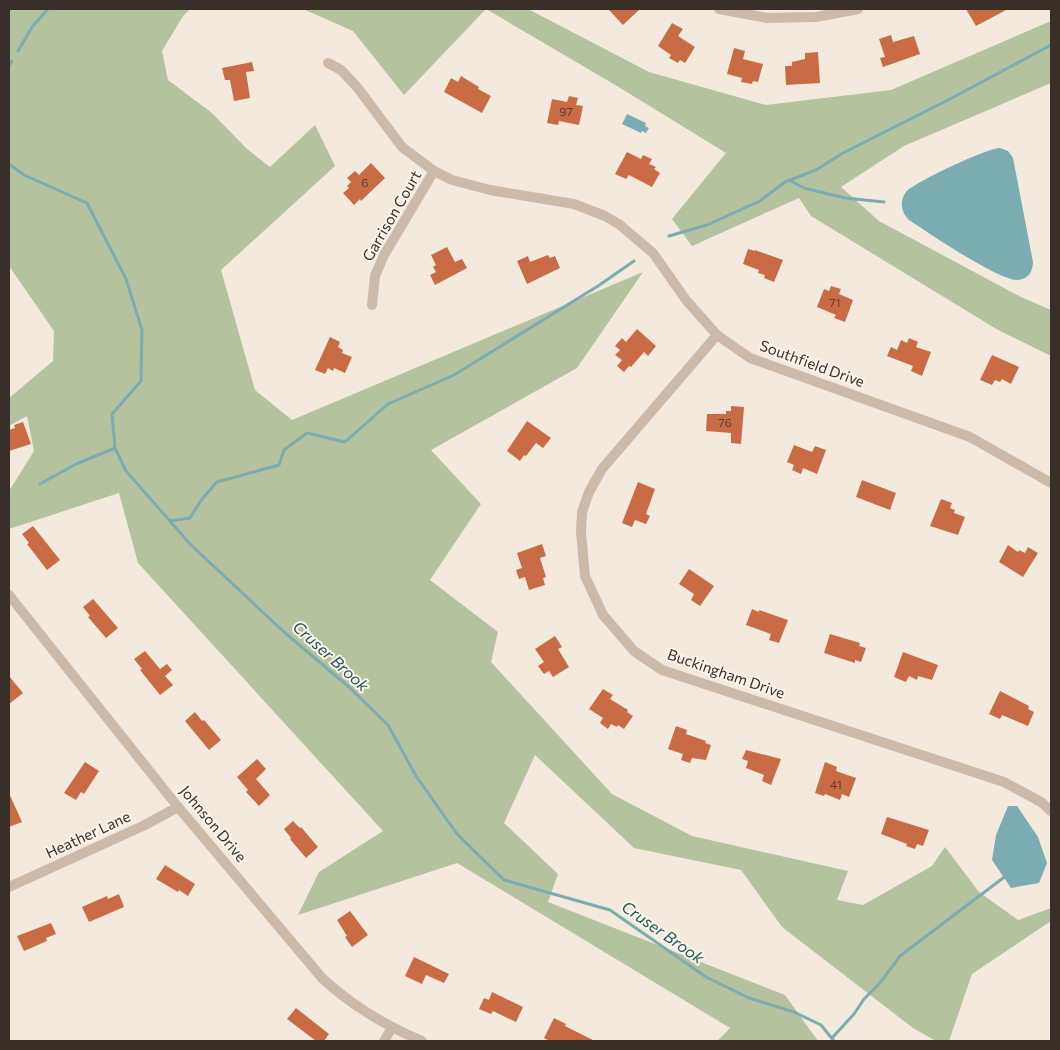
<svg xmlns="http://www.w3.org/2000/svg" width="1060" height="1050" font-family="Commissioner,sans-serif">
<style>
.green{fill:#b4c39d}
.water{fill:#7bacb1}
.lines{fill:none;stroke-linecap:round;stroke-linejoin:round}
.stream{stroke:#7bacb1;stroke-width:3}
.building{fill:#c96c46}
.street{stroke:#ccbaa9;stroke-width:10}
.labels{text-anchor:middle;stroke-width:4;stroke-linejoin:round;paint-order:stroke}
.number-label{font-size:12px;fill:#5c3e30}
.street-label{font-size:15px;fill:#382f29;stroke:#faf4ea}
.water-label{font-size:16px;font-style:italic;fill:#1d545b;stroke:#faf4ea}
</style>
<rect width="100%" height="100%" fill="#f3eadd"/>
<g class="green">
<path d="M9 9H190L183 16 162 51 168 80 212 113 247 149 270 167 315 125 335 166 221 270 255 390 292 420 643 272 577 368 431 450 481 504 430 580 498 632 491 662 612 794 692 836 848 871 837 900 863 905 932 866 945 847 979 892 1018 920 1051 908V921L972 974 949 1041H936L913 1028 782 927 741 870 634 848 535 755 504 823 558 874 548 902 785 995 818 1041H717L730 1028 457 863 298 915 319 872 383 831 138 563 119 493 9 529V491L34 451 27 416 9 426V398L53 361 54 331 9 266Z"/>
<path d="M303 9H528L649 72 766 105 891 90 1051 21V83L904 146 841 187 879 221 1021 297 1051 310V356L998 330 811 216 799 198 692 246 672 219 726 153 617 86 486 9 404 95 353 31Z"/>
</g>
<g class="water">
<path d="M627 114 646 123 645 126 649 128 646 133 642 131 641 133 622 124Z"/>
<path d="M1000 148 1008 151 1013 158 1033 262C1033 271 1028 280 1017 280 998 280 927 232 909 220 901 212 899 201 906 192 915 182 987 148 1000 148Z"/>
<path d="M1008 806H1017L1038 837 1047 863 1039 883 1011 888 992 860 996 835Z"/>
</g>
<g class="lines">
<g class="stream">
<path d="M18 51 32 27 48 9"/>
<path d="M9 66 12 61"/>
<path d="M9 164 24 175 87 203 126 279 142 330 141 381 112 414 115 448 126 471 191 545 284 632 349 687 388 725 416 776 457 834 504 880 610 910 706 977 749 998 794 1012 821 1025 834 1041"/>
<path d="M789 180 804 188 845 198 884 202"/>
<path d="M669 236 707 225 760 201 785 182 816 170 843 153 952 98 1051 45"/>
<path d="M40 484 76 464 115 448"/>
<path d="M170 521 190 518 202 499 217 482 279 465 284 450 307 433 345 442 388 404 454 375 598 286 634 261"/>
<path d="M832 1038 854 1014 864 999 880 983 900 956 1007 875"/>
</g>
</g>
<g class="building">
<path d="M608 9H640L623 25Z"/>
<path d="M966 9H1008L976 26Z"/>
<path d="M672 23 683 29 678 36 695 47 685 63 680 60 678 63 669 58 671 55 658 46Z"/>
<path d="M891 35 893 42 914 36 920 54 883 67 880 58 885 57 879 39Z"/>
<path d="M734 48 745 51 743 59 763 64 758 82 753 81 752 84 741 82 742 78 727 74Z"/>
<path d="M818 52 820 83 786 85 785 66H792V62L805 59V53Z"/>
<path d="M252 62 254 71 246 72 250 98 234 101 230 80H225L222 68Z"/>
<path d="M461 76 479 87 478 89 491 96 482 113 444 92 451 78 458 82Z"/>
<path d="M569 96 578 98 576 105 583 106 579 125 559 121 558 125 547 123 552 99 567 102Z"/>
<path d="M627 152 641 159 643 155 652 159 649 164 656 167 654 169 660 173 652 187 629 175 626 179 615 174Z"/>
<path d="M371 163 385 178 361 201 360 199 354 205 343 193 349 188 347 186 351 182 347 178 355 171 359 175Z"/>
<path d="M447 247 455 262 462 259 467 268 435 285 430 275 436 272 433 267 436 265 431 255Z"/>
<path d="M748 249 755 251V250L783 260 774 282 764 278 765 275 758 273 759 270 743 264Z"/>
<path d="M548 255 550 258 555 256 560 268 527 284 517 261 528 256 530 262Z"/>
<path d="M831 286 841 289 839 294 853 300 845 322 834 318 836 315 817 307 824 289 829 291Z"/>
<path d="M637 329 656 346 648 356 644 352 631 367 629 366 624 372 617 366 622 360 615 355 620 350 615 346 622 338 626 342Z"/>
<path d="M330 337 340 342 338 347 343 350 342 353 352 357 345 373 334 368 333 371 328 368 325 374 315 370Z"/>
<path d="M909 338 918 342 916 347 931 352 922 376 911 371 913 366 887 356 891 347 897 350 901 340 907 343Z"/>
<path d="M992 355 1019 367 1011 384 1002 379 1000 382 995 380 992 385 980 380Z"/>
<path d="M731 406 744 407 741 444 731 443V433L706 431 707 414H726V411H731Z"/>
<path d="M527 421 551 438 543 448 536 443 526 456 524 455 520 461 507 451Z"/>
<path d="M23 422 31 444 9 451V430L15 428 14 425Z"/>
<path d="M794 445 812 452 815 446 826 450 817 474 803 468 801 474 792 470 794 465 787 462Z"/>
<path d="M862 480 896 493 890 510 856 497Z"/>
<path d="M638 482 655 489 646 514 650 516 646 524 635 520 632 527 622 523Z"/>
<path d="M941 499 952 503 950 508 955 510 954 513 965 517 958 535 930 526Z"/>
<path d="M33 526 60 560 47 570 27 544 29 543 22 534Z"/>
<path d="M542 544 546 556 540 558 546 577 543 578 545 585 529 590 525 577 519 579 516 570 522 568 517 553Z"/>
<path d="M1008 545 1018 552 1019 550 1025 553 1028 547 1038 553 1023 577 999 562Z"/>
<path d="M689 569 714 586 700 606 691 600 694 594 679 584Z"/>
<path d="M93 599 118 628 106 638 88 617 90 616 83 607Z"/>
<path d="M752 609 759 612V610L788 620 779 643 769 640 771 634 746 625Z"/>
<path d="M830 634 860 643 859 646 866 648 861 662 855 660V663L824 653Z"/>
<path d="M555 636 562 647 558 649 569 667 553 677 549 671 544 674 538 666 544 662 535 649Z"/>
<path d="M145 651 160 669 167 664 172 670 165 676 173 685 160 695 140 670 142 669 134 659Z"/>
<path d="M903 652 938 665 932 680 918 676 917 680 909 676 906 682 894 677Z"/>
<path d="M9 676 23 693 9 704Z"/>
<path d="M603 689 613 695 610 699 628 710 627 712 633 716 624 729 618 725 617 727 611 724 608 729 600 723 603 718 589 709Z"/>
<path d="M1000 691 1029 706 1028 709 1034 712 1028 726 1002 715 1000 719 989 714Z"/>
<path d="M195 712 202 721 204 720 221 740 209 750 185 721Z"/>
<path d="M676 726 687 730 686 734 706 741 705 743 711 745 706 760 692 758 690 763 681 760 683 754 668 749Z"/>
<path d="M746 750 781 759 771 785 762 781 764 775 746 768 748 761 742 759Z"/>
<path d="M257 759 266 769 256 779 270 795 259 806 246 792 248 790 237 777Z"/>
<path d="M85 762 99 771 84 794 81 792 76 800 64 793Z"/>
<path d="M825 762 837 767 836 771 856 778 849 797 842 794 840 800 825 794 824 796 815 793Z"/>
<path d="M9 793 22 822 9 827Z"/>
<path d="M887 817 929 830 923 846 917 844 915 849 906 846 907 844 881 834Z"/>
<path d="M293 821 300 828 301 827 318 847 306 858 290 839 291 838 284 829Z"/>
<path d="M165 865 195 884 188 896 179 890 178 892 156 879Z"/>
<path d="M119 894 124 907 89 922 82 907 107 896 108 899Z"/>
<path d="M350 911 368 935 352 947 345 937 347 936 337 920Z"/>
<path d="M51 923 56 934 46 938 47 941 24 951 17 936Z"/>
<path d="M414 957 449 974 444 983 426 975 422 984 405 976Z"/>
<path d="M492 992 523 1007 516 1022 493 1011 491 1014 479 1009 484 998 489 1000Z"/>
<path d="M296 1008 329 1034 324 1041H316L287 1019Z"/>
<path d="M554 1018 566 1024 565 1026 595 1041H550L544 1038Z"/>
</g>
<g class="lines">
<g class="street">
<path d="M719 9 767 18 816 17 858 9"/>
<path d="M328 63 341 70 357 87 402 147 434 171 452 180 490 190 574 204 605 216 620 225 653 253 686 300 717 335 750 358 970 437 1051 483"/>
<path d="M372 305 375 276 384 255 434 171"/>
<path d="M717 335 602 469 589 492 582 512 581 532 585 576 603 615 634 651 662 670 1004 782 1041 802 1051 811"/>
<path d="M9 595 178 807 322 978C351 1005 386 1026 422 1041"/>
<path d="M9 887 145 825 178 807"/>
<path d="M384 1041 392 1028"/>
</g>
</g>
<g class="labels">
<g class="number-label">
<text x="566" y="116">97</text>
<text x="365" y="187">6</text>
<text x="835" y="307">71</text>
<text x="725" y="427">76</text>
<text x="836" y="789">41</text>
</g>
<g class="street-label">
<text transform="translate(392 216) rotate(-60)" y="5">Garrison Court</text>
<text transform="translate(812 364) rotate(20)" y="5">Southfield Drive</text>
<text transform="translate(726 674) rotate(19)" y="5">Buckingham Drive</text>
<text transform="translate(213 824) rotate(50)" y="5">Johnson Drive</text>
<text transform="translate(88 835) rotate(-25)" y="5">Heather Lane</text>
</g>
<g class="water-label">
<text transform="translate(331 656) rotate(42)" y="6">Cruser Brook</text>
<text transform="translate(663 932) rotate(35)" y="6">Cruser Brook</text>
</g>
</g>
<rect width="1060" height="1050" fill="none" stroke="#382f29" stroke-width="20"/>
</svg>
